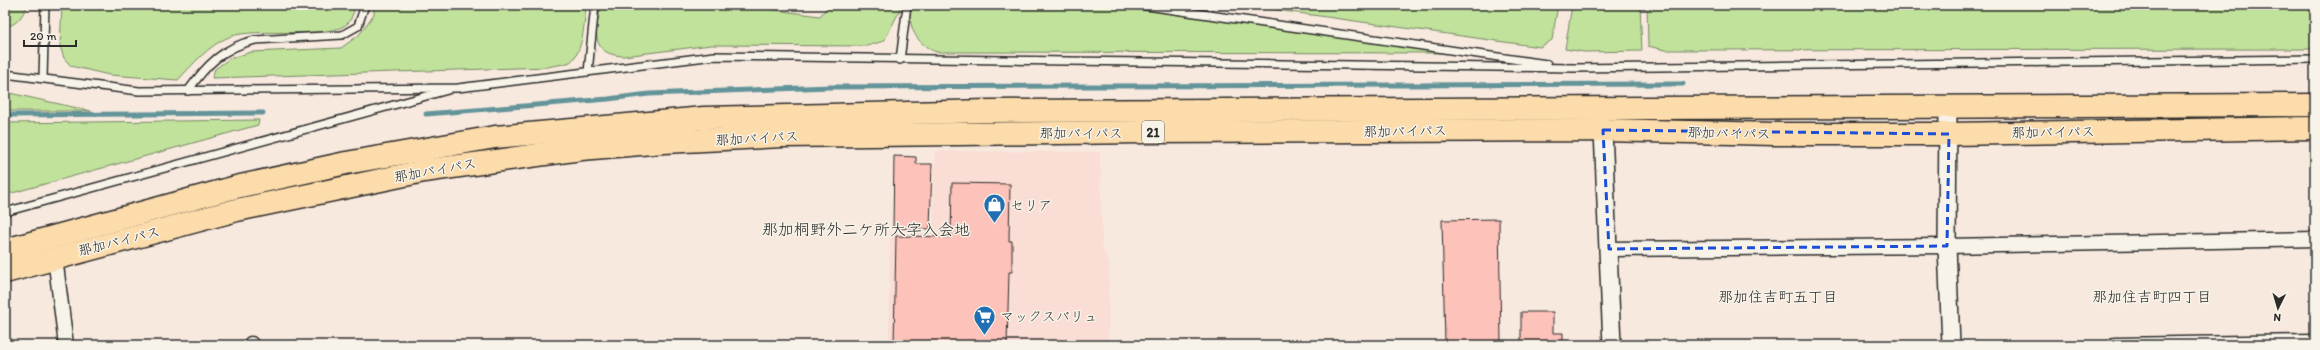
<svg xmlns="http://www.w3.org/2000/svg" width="2320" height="350" font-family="Itim,'Klee One',sans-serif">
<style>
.built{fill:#faddd4}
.green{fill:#c0e29b;stroke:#768663}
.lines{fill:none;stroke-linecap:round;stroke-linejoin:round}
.stream{stroke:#639499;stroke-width:5}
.building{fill:#fdc2b9;stroke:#2b2b2b}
.service-casing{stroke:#2b2b2b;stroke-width:10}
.minor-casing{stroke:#2b2b2b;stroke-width:17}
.tertiary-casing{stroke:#2b2b2b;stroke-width:20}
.trunk-casing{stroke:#2b2b2b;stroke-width:25}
.service{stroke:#f7f3e8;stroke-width:7}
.minor{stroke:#f7f3e8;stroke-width:14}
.tertiary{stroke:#f7f3e8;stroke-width:17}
.trunk{stroke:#fddcac;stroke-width:22}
.marked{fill:none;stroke:#1d4ed8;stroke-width:3;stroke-dasharray:8 5;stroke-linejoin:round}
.labels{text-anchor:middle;stroke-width:3;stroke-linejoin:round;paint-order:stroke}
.shield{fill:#f7f3e8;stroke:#686764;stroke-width:1}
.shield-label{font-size:13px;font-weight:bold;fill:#2b2b2b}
.street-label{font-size:14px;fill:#2b2b2b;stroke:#f7f3e8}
.poi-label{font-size:14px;fill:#2b2b2b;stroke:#f7f3e8;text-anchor:start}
.neighbourhood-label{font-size:15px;fill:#2b2b2b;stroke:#f7f3e8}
.quarter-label{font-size:16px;fill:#2b2b2b;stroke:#f7f3e8}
</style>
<rect width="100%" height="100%" fill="#f8e9df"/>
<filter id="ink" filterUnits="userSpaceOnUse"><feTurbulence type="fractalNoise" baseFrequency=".025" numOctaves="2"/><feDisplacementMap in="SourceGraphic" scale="8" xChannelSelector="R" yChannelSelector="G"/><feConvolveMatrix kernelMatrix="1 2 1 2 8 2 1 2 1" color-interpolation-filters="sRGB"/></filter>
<g filter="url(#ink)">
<path class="built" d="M935 151 1100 152 1102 248 1109 264 1108 345H889L890 233H933Z"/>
<g class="green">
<path d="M5 5H27V6C22 16 17 26 5 26Z"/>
<path d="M62 5H356C354 10 352 18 349 22 334 41 255 26 229 37 209 45 192 65 178 80L109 75 71 66 64 58 60 46Z"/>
<path d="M374 5H586C585 19 583 54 570 62 564 65 554 65 548 67L212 78 215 69 229 59 251 52 341 48 359 35 374 14Z"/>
<path d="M602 5H737L820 16 829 5H900L899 12 884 41 867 46 711 45 624 56C590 55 594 30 602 5Z"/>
<path d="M911 5H1115L1452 49 1453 53 936 52C916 44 907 26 911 5Z"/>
<path d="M1241 5H1558L1552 40 1540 47Z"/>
<path d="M1572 5H1640L1642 51 1584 52 1565 49Z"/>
<path d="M1647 5H2315V49L1665 50 1648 46Z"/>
<path d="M5 92 91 111H5Z"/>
<path d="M259 120 258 125 5 195V123Z"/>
</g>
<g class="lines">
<g class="stream">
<path d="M426 114 608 99 649 94 830 87 1683 84"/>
<path d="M5 115 263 113"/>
</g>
</g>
<g class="building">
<path d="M894 156 916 157V164H932L930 229 893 228Z"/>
<path d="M952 183 1010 184 1009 241H1012V272H1009L1007 345H894L896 236 951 237Z"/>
<path d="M1499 219 1501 343 1445 344 1442 220Z"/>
<path d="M1521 312H1553V333H1563V345H1521Z"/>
</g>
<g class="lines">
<defs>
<g id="service">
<path d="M1140 5 1547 64"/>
<path d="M900 60 907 5"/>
<path d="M588 72 595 5"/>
<path d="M5 74 139 91 458 88 714 56 1575 68 2315 59"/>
<path d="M43 78 45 5"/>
<path d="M188 91C206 65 224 47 255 40L342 35 358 26 365 5"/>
<path d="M5 212 448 90"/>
</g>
<g id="minor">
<path d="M1609 249 1947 246 2315 239"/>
<path d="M55 257 66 345"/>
<path d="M251 345V344"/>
<path d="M2114 345 2315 342"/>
</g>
<g id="tertiary">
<path d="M1948 106 1947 246 1951 345"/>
<path d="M1603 130 1612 345"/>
</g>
<g id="trunk">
<path d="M5 250 236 187 346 163 495 137 704 118 989 111 2315 105"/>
<path d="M5 272 237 210 424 171 581 149 664 142 783 136 1146 132 1603 130 1775 134H1949L2315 128"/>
</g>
</defs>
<use href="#service" class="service-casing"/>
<use href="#minor" class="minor-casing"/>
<use href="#tertiary" class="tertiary-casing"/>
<use href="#trunk" class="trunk-casing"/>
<use href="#service" class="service"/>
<use href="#minor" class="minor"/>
<use href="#tertiary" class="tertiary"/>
<use href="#trunk" class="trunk"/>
</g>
</g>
<path class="marked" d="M1603 130 1949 134 1947 246 1609 249Z"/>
<defs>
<symbol id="shop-pin" viewBox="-11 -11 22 30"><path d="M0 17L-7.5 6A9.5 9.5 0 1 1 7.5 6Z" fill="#1f6fb2" stroke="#f7f3e8"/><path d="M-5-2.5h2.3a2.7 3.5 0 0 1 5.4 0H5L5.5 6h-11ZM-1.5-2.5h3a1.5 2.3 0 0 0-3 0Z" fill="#fff"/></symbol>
<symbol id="supermarket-pin" viewBox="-11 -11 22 30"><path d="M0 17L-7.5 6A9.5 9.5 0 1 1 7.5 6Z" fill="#1f6fb2" stroke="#f7f3e8"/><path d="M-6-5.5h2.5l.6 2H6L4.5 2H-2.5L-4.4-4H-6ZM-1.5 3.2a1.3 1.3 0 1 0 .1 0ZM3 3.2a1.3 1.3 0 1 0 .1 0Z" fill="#fff"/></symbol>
</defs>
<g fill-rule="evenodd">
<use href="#shop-pin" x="982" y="192" width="25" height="34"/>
<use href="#supermarket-pin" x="972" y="304" width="25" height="34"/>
</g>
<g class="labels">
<rect class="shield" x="1142" y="121" width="22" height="22" rx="3"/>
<g class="shield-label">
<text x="1153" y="137">21</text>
</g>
<g class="street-label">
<text transform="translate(1405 131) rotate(-1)" y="5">那加バイパス</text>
<text transform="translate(2053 132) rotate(-1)" y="5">那加バイパス</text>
<text x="1081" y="138">那加バイパス</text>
<text transform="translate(1729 133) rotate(1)" y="5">那加バイパス</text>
<text transform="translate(757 138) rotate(-3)" y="5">那加バイパス</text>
<text transform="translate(435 170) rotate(-10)" y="5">那加バイパス</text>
<text transform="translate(119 241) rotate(-14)" y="5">那加バイパス</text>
</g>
<g class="poi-label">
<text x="1010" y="210">セリア</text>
<text x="1000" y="321">マックスバリュ</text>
</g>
<g class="neighbourhood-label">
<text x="1778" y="302">那加住吉町五丁目</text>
<text x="2152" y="302">那加住吉町四丁目</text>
</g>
<g class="quarter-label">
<text x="866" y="235">那加桐野外二ケ所大字入会地</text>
</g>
</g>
<rect width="2320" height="350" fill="none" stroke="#f7f3e8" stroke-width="20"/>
<rect x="10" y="10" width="2300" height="330" fill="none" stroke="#2b2b2b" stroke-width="1.5" filter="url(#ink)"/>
<g transform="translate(2278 308) rotate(185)" stroke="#f7f3e8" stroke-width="3" paint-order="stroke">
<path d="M0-3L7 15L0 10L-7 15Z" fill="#2b2b2b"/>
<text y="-6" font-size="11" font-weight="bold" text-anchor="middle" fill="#2b2b2b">N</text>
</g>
<path d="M24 40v6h52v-6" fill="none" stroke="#2b2b2b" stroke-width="2"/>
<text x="30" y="40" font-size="12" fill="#2b2b2b" stroke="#f7f3e8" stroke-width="3" paint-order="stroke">20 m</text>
</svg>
